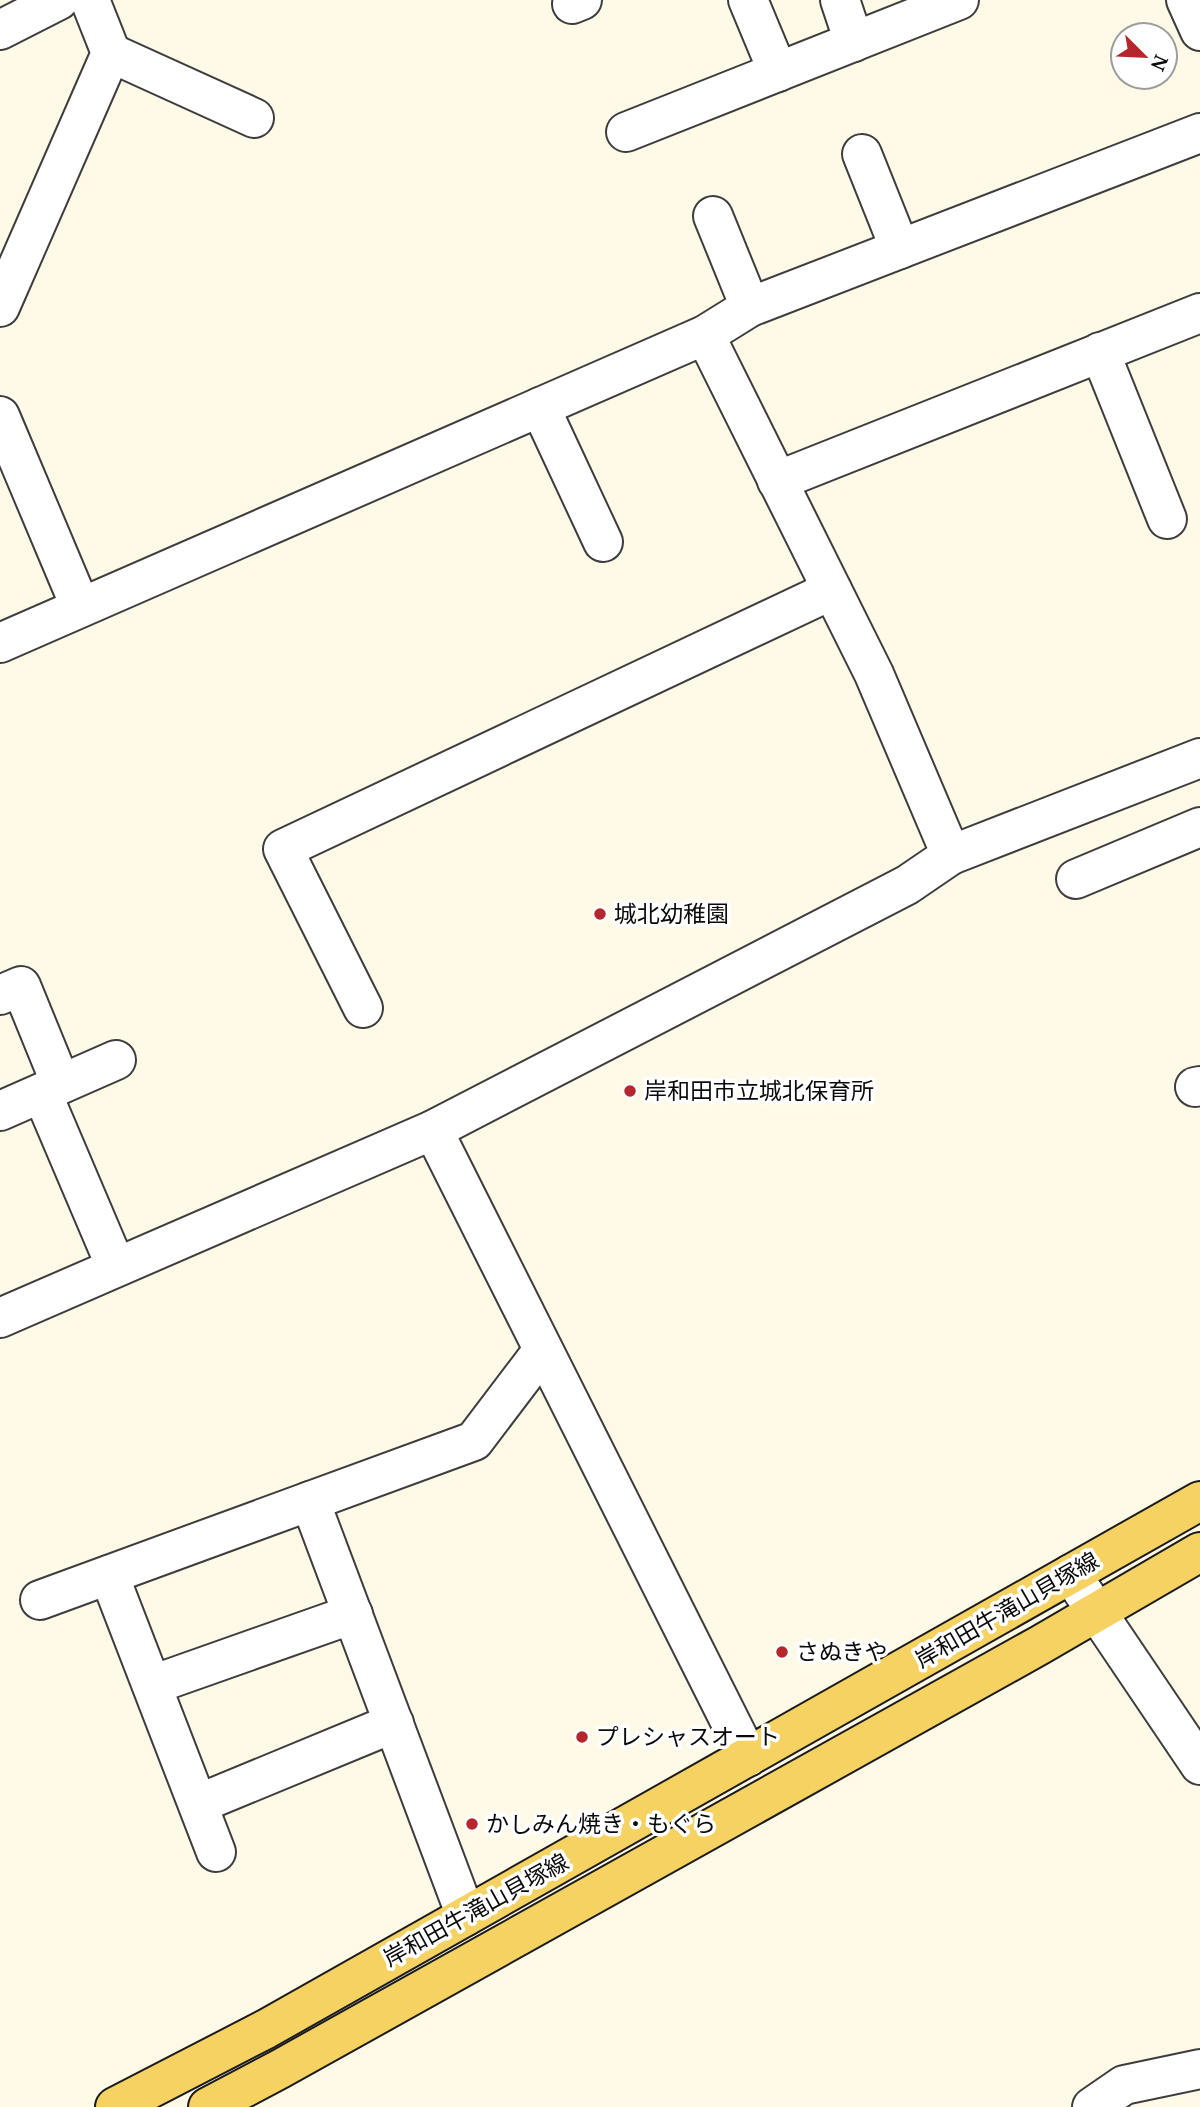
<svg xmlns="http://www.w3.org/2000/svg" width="1200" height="2107" font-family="'Noto Serif','Noto Sans JP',serif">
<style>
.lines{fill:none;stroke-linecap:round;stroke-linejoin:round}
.minor-casing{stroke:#3d3d3d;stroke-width:42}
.major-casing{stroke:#1b1b1b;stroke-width:42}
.minor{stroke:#fff;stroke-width:38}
.major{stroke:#f5d261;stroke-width:38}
.poi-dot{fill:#b4272d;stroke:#fff;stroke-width:2.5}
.labels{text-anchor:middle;stroke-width:7;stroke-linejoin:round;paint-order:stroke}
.poi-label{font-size:23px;fill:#0a0a0a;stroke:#fff;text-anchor:start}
.street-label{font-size:23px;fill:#0a0a0a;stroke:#fff}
</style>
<rect width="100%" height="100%" fill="#fefae7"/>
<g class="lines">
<defs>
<g id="minor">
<path d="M748 0 778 72"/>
<path d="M840 0 854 42"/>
<path d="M1186 0 1200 31"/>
<path d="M572 4 582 0"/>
<path d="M0 30 59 0"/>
<path d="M111 53 254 118"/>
<path d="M626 132 959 0"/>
<path d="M862 154 900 249"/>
<path d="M713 216 750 307"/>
<path d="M0 307 111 53 90 0"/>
<path d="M1100 352 1167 519"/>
<path d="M540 407 603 542"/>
<path d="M0 416 80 606"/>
<path d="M777 481 1200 313"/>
<path d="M0 643 705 335 750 307 1200 133"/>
<path d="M951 855 1200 758"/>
<path d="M1076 879 1200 827"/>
<path d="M0 995 21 986 61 1084"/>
<path d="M363 1008 283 849 832 590"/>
<path d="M1195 1087 1200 1086"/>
<path d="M42 1093 116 1267"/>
<path d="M0 1111 116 1060"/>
<path d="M433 1130 748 1757"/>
<path d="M0 1318 433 1130 907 885 951 855 874 674 705 335"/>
<path d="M310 1501 466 1916"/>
<path d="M1071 1574 1200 1765"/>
<path d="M109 1575 216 1852"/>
<path d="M40 1600 474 1441 543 1350"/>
<path d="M152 1685 353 1614"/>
<path d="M198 1804 394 1723"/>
<path d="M1092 2107 1124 2085 1200 2069"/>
</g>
<g id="major">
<path d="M115 2107 266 2029 1200 1501"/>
<path d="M208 2107 280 2069 1040 1645 1200 1552"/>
</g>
</defs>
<use href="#minor" class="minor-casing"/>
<use href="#major" class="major-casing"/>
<use href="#minor" class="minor"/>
<use href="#major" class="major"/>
</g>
<g class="poi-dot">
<circle cx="600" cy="914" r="7"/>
<circle cx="630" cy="1091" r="7"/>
<circle cx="782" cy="1652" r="7"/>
<circle cx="582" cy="1737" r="7"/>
<circle cx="472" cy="1824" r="7"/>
</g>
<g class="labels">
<g class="poi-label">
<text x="614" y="922">城北幼稚園</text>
<text x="644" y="1099">岸和田市立城北保育所</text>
<text x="796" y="1660">さぬきや</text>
<text x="596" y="1745">プレシャスオート</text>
<text x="486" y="1832">かしみん焼き・もぐら</text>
</g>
<g class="street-label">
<text transform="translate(1007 1610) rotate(-30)" y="8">岸和田牛滝山貝塚線</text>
<text transform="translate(476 1910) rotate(-29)" y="8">岸和田牛滝山貝塚線</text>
</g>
</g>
<g transform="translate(1144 56) rotate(114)"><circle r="33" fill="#ffffff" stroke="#9d9d9d" stroke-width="2"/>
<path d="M0-5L12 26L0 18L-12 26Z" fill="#b4272d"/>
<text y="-10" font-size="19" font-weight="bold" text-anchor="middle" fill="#0a0a0a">N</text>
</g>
</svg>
